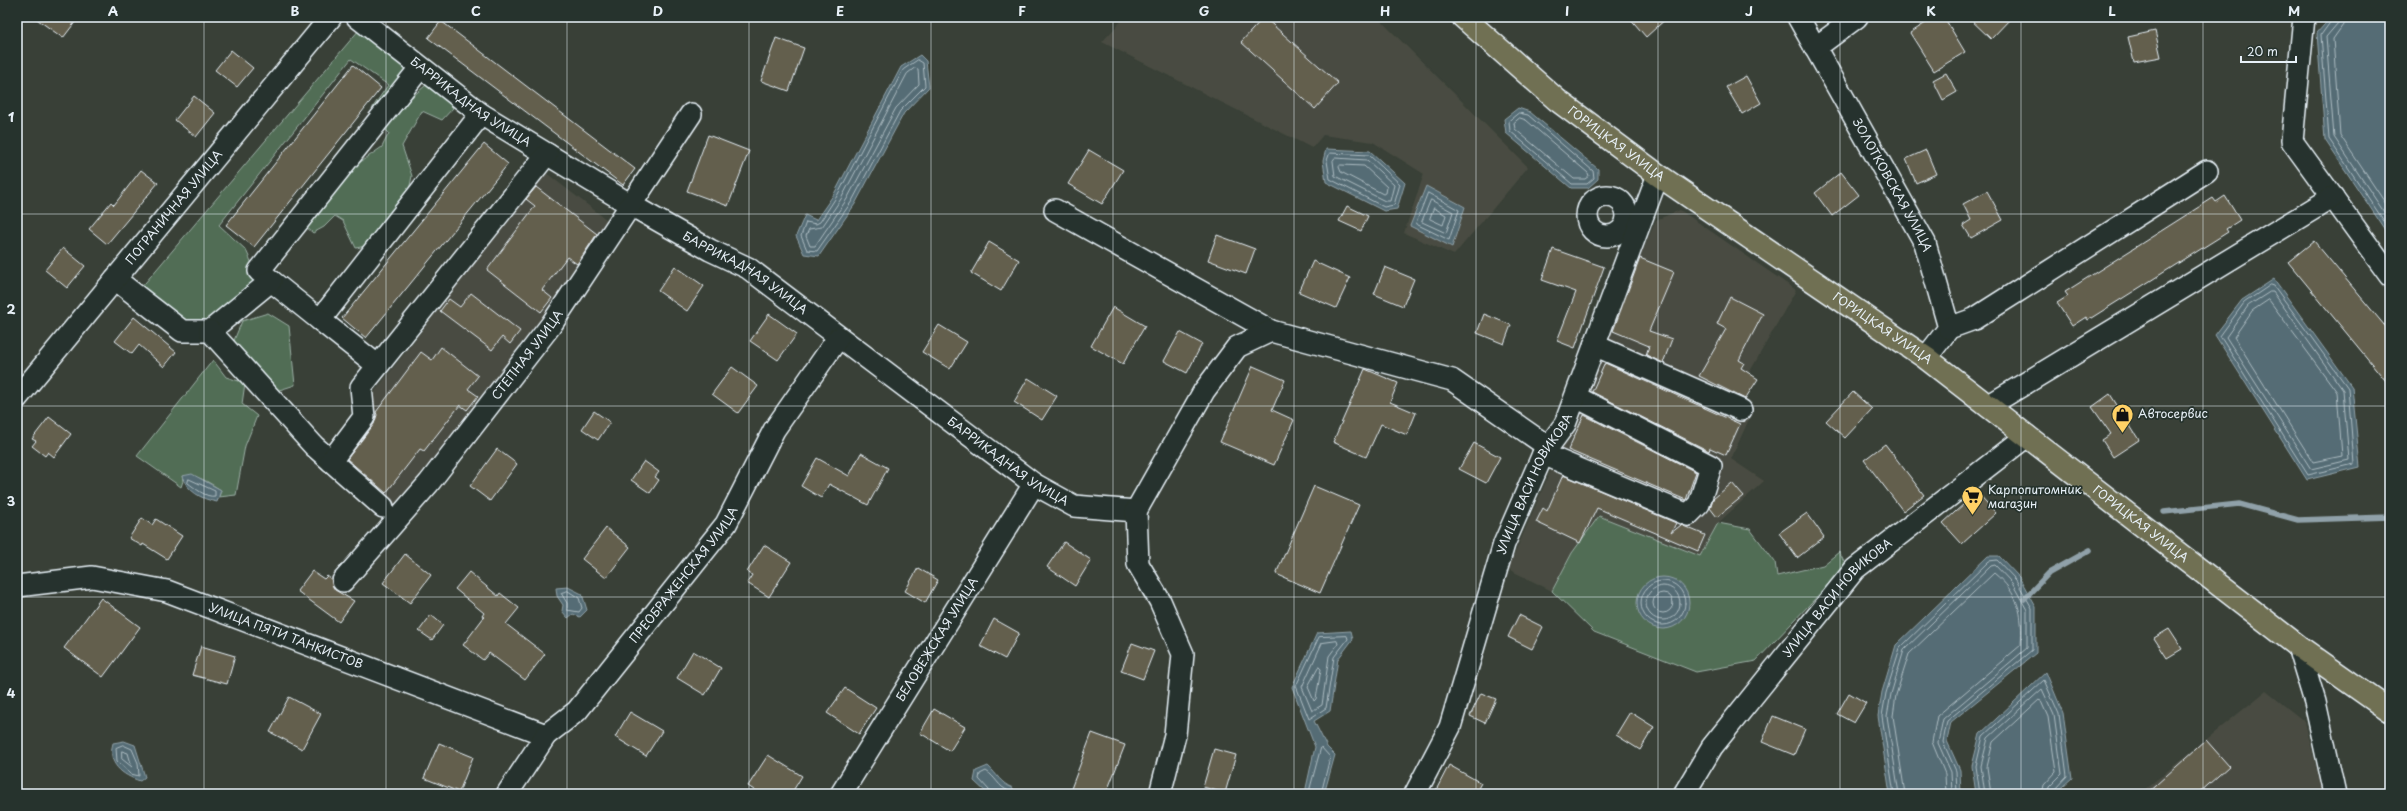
<svg xmlns="http://www.w3.org/2000/svg" width="2407" height="811" font-family="'Playpen Sans',sans-serif">
<style>
.built{fill:#494c42}
.green{fill:#516d55;stroke:#9cafa6}
.water{fill:#556c74;stroke:#90a1a9}
.lines{fill:none;stroke-linecap:round;stroke-linejoin:round}
.shore{stroke:#adbcc3;stroke-width:1}
.stream{stroke:#90a1a9;stroke-width:5.5}
.building{fill:#645f4d;stroke:#e8f1f8}
.minor-casing{stroke:#e8f1f8;stroke-width:24}
.major-casing{stroke:#e8f1f8;stroke-width:25}
.minor{stroke:#26332d;stroke-width:21}
.major{stroke:#706f52;stroke-width:22}
.grid{fill:none;stroke:#e8f1f8;stroke-width:1;stroke-opacity:0.55}
.labels{text-anchor:middle;stroke-width:3.5;stroke-linejoin:round;paint-order:stroke}
.street-label{font-size:12px;fill:#e8f1f8;stroke:#26332d}
.poi-label{font-size:12px;fill:#e8f1f8;stroke:#26332d;text-anchor:start}
.neatline{fill:none;stroke:#e8f1f8;stroke-width:1.5}
.grid-label{font-size:13px;text-anchor:middle;font-weight:bold;fill:#e8f1f8}
</style>
<rect width="100%" height="100%" fill="#394037"/>
<filter id="ink" filterUnits="userSpaceOnUse"><feTurbulence type="fractalNoise" baseFrequency=".025" numOctaves="2"/><feDisplacementMap in="SourceGraphic" scale="8" xChannelSelector="R" yChannelSelector="G"/><feConvolveMatrix kernelMatrix="1 2 1 2 8 2 1 2 1" color-interpolation-filters="sRGB"/></filter>
<g filter="url(#ink)">
<g class="built">
<path d="M1125 17H1377L1528 167 1454 255 1404 233 1424 174 1373 142 1323 135 1312 148 1102 42Z"/>
<path d="M545 172 616 227 388 520 317 466Z"/>
<path d="M1680 210 1796 290 1749 373 1758 379 1744 402 1754 408 1731 459 1764 481 1718 523 1700 556 1599 516 1572 553 1552 591 1508 569 1608 338 1609 330 1656 220Z"/>
<path d="M2266 691 2305 722 2323 794H2139Z"/>
</g>
<g class="green">
<path d="M359 30 410 71 400 84 412 97 426 85 435 89 453 108 442 120 422 111 402 146 412 176 407 200 370 245 356 248 343 221 335 216 324 227 313 233 305 226 349 170 382 147 389 133 372 117 373 107 388 85 351 59 219 225 246 250 260 282 210 323 182 322 140 289Z"/>
<path d="M268 313 289 326 295 385 270 393 230 350 242 321Z"/>
<path d="M213 360 226 377 245 383 242 404 257 416 245 446 236 495 219 497 221 490C208 482 197 474 182 476L183 481 181 487 137 456Z"/>
<path d="M1599 516 1700 556 1718 523 1750 529 1775 562 1777 576 1823 565 1839 552 1846 566 1756 661 1696 672 1594 632 1552 591 1572 553Z"/>
</g>
<g class="water">
<path d="M2331 17H2390V237L2325 140 2317 33Z"/>
<path d="M920 55 926 61 929 87 904 113 855 204 819 256 804 254 796 236 805 215 816 220 834 194 901 67Z"/>
<path d="M1518 108 1530 112 1598 169V179L1588 188H1571L1506 133 1504 119Z"/>
<path d="M1326 149 1370 151 1405 183 1397 209 1384 211 1326 182 1323 161Z"/>
<path d="M1426 186 1465 207 1452 247 1410 226Z"/>
<path d="M2274 279 2352 387 2360 467 2307 480 2215 335 2242 300Z"/>
<path d="M192 474 221 490 217 502C201 499 187 491 182 476Z"/>
<path d="M1988 556H1999L2019 577 2036 607V653L1951 722 1947 741 1960 770 1961 794H1890L1878 716 1882 692 1896 645Z"/>
<circle cx="1663" cy="603" r="26"/>
<path d="M568 587 582 594 587 610 580 617 573 614 568 618 562 611 563 605 557 596 556 588Z"/>
<path d="M1351 631 1353 639 1338 659 1330 711 1314 721 1327 747 1335 755 1324 794H1307L1306 788 1315 747 1292 687 1317 633Z"/>
<path d="M2046 672 2063 713 2072 778 2054 794H1976L1972 766 1980 734Z"/>
<path d="M124 741 135 745 145 777 140 781C122 775 107 764 113 743Z"/>
<path d="M988 766C998 775 1000 783 1013 788L1014 794H988L974 781 976 771Z"/>
</g>
<g class="lines">
<g class="shore">
<path d="M2334 17 2321 35 2329 139 2390 230"/>
<path d="M2339 17 2338 23 2326 37 2334 137 2390 221"/>
<path d="M2345 17 2343 25 2333 39 2340 135 2390 210"/>
<path d="M918 60 923 63 925 86 900 111 852 201 817 251 807 250 801 236 806 222 816 224 820 222 837 196 903 70Z"/>
<path d="M915 68 918 69 919 84 896 108 847 199 815 246H810L806 236 809 229 822 227 841 199 907 74Z"/>
<path d="M1519 113 1528 115 1593 171 1594 178 1587 184H1572L1510 131 1509 121Z"/>
<path d="M1520 118 1526 120 1588 173 1589 176 1585 179H1574L1515 129 1514 123Z"/>
<path d="M1330 153 1369 155 1400 184 1394 205 1384 207 1330 179 1327 161Z"/>
<path d="M1335 158 1367 160 1394 185 1390 201H1385L1335 176 1333 161Z"/>
<path d="M1341 165 1364 166 1387 187 1386 193 1383 194 1341 172 1339 167Z"/>
<path d="M1428 193 1459 210 1449 240 1416 224Z"/>
<path d="M1431 200 1453 212 1446 233 1422 222Z"/>
<path d="M1434 208 1446 215 1443 225 1430 219Z"/>
<path d="M2271 285 2274 286 2348 388 2354 464 2308 475 2220 336 2244 303Z"/>
<path d="M2270 292H2273L2343 390 2349 460 2311 469 2226 337 2248 306Z"/>
<path d="M2269 300 2337 392 2342 456 2313 462 2234 337 2252 311Z"/>
<path d="M189 479 215 491V496C206 498 195 488 188 483Z"/>
<circle cx="1663" cy="603" r="22"/>
<circle cx="1663" cy="603" r="17"/>
<path d="M568 591 579 598 582 608 579 612 567 610V603L561 593Z"/>
<circle cx="1663" cy="603" r="10"/>
<path d="M1347 636 1348 639 1334 657 1326 708 1309 719 1296 686 1319 637Z"/>
<path d="M1337 641 1338 644 1329 656 1322 705 1312 711 1302 687 1322 643Z"/>
<path d="M1319 667 1321 669 1316 699 1314 701 1308 687Z"/>
<path d="M123 745 132 749 138 763 139 776 131 774 117 761 116 748Z"/>
<path d="M122 751 128 753 132 767 122 759Z"/>
<path d="M990 794 989 790 979 779 980 774 986 771C996 777 998 787 1009 791L1010 794"/>
<path d="M1310 794V788L1321 747 1330 757 1321 794"/>
<path d="M1894 794 1882 716 1886 693 1900 648 1989 561 1997 560 2016 580 2032 608V650L1947 721 1943 742 1956 771 1957 794"/>
<path d="M1899 794 1887 716 1891 694 1904 650 1991 566 1995 565 2012 583 2027 610V648L1943 719 1938 743 1951 772 1952 794"/>
<path d="M1905 794 1893 716 1896 695 1909 654 1994 573C2019 594 2023 613 2021 645L1937 716 1932 742 1945 774 1946 794"/>
<path d="M1980 794 1976 766 1983 736 2044 680 2059 714 2067 776 2054 790 2053 794"/>
<path d="M1985 794 1981 766 1988 738 2042 689 2054 715 2062 774 2049 787 2048 794"/>
<path d="M1991 794 1987 767 1993 742 2040 699 2048 717 2056 772 2044 785 2042 794"/>
</g>
<g class="stream">
<path d="M2164 512 2239 504 2298 520 2390 517"/>
<path d="M2024 599 2049 573 2090 550"/>
</g>
</g>
<g class="building">
<path d="M34 17H79L63 38Z"/>
<path d="M1264 17 1338 83 1315 109 1241 42Z"/>
<path d="M1629 17H1668L1646 37Z"/>
<path d="M1935 17H1944L1965 52 1934 71 1910 33Z"/>
<path d="M1968 17H2012L1991 39Z"/>
<path d="M441 21 635 169 623 185 428 38Z"/>
<path d="M2155 31 2161 57 2134 62 2128 37Z"/>
<path d="M776 38 804 48 789 91 761 81Z"/>
<path d="M231 50 253 68 237 87 215 70Z"/>
<path d="M353 65 381 88 254 247 226 225Z"/>
<path d="M1946 73 1957 92 1943 100 1933 80Z"/>
<path d="M1746 76 1761 103 1742 114 1726 87Z"/>
<path d="M194 96 215 113 196 137 175 120Z"/>
<path d="M708 135 749 151 728 206 687 191Z"/>
<path d="M484 144 508 164 366 338 342 318Z"/>
<path d="M1089 150 1123 170 1102 204 1068 184Z"/>
<path d="M1926 150 1936 174 1916 183 1906 159Z"/>
<path d="M141 170 158 183 107 244 89 229 111 202 114 205Z"/>
<path d="M1841 172 1859 195 1832 216 1815 193Z"/>
<path d="M536 187 597 234 577 264 567 257 542 290 552 298 541 312 487 270 535 206 526 199Z"/>
<path d="M1987 191 2003 220 1971 238 1963 225 1971 220 1963 204Z"/>
<path d="M2225 196 2240 220 2226 229 2228 232 2088 320 2086 317 2072 326 2057 303 2068 296 2065 292 2213 198 2216 202Z"/>
<path d="M1347 206 1368 216 1361 231 1339 221Z"/>
<path d="M1217 235 1255 249 1246 274 1208 260Z"/>
<path d="M2314 241 2390 332V386L2288 262Z"/>
<path d="M989 242 1019 260 1001 291 971 273Z"/>
<path d="M63 248 85 266 67 288 45 270Z"/>
<path d="M1553 249 1604 267 1575 348 1557 341 1576 292 1542 280Z"/>
<path d="M1640 258 1674 272 1649 331 1672 339 1663 363 1646 355 1649 346 1613 331Z"/>
<path d="M1313 261 1350 278 1336 308 1299 292Z"/>
<path d="M675 266 704 286 687 311 658 291Z"/>
<path d="M1385 267 1414 279 1403 306 1374 294Z"/>
<path d="M471 293 520 331 510 344 502 337 492 350 440 311 449 299 460 307Z"/>
<path d="M1730 297 1763 314 1739 360 1744 363 1741 368 1758 379 1745 399 1699 376 1726 329 1717 324Z"/>
<path d="M1113 307 1145 326 1123 364 1091 346Z"/>
<path d="M769 314 797 334 778 360 750 341Z"/>
<path d="M1484 314 1511 325 1504 344 1477 333Z"/>
<path d="M134 317 176 352 164 367 139 345 132 354 115 341Z"/>
<path d="M939 325 967 342 950 369 922 352Z"/>
<path d="M1180 332 1202 344 1187 373 1164 361Z"/>
<path d="M441 347 478 376 468 389 478 396 467 410 460 405 424 451 420 449 386 493 347 459 374 424 377 415 376 412 421 352 432 360Z"/>
<path d="M1605 363 1740 424 1726 455 1710 448 1709 451 1592 392Z"/>
<path d="M1253 366 1285 380 1272 410 1294 420 1274 465 1220 442Z"/>
<path d="M732 367 758 386 738 413 712 394Z"/>
<path d="M1365 369 1398 383 1390 402 1416 413 1407 435 1381 424 1366 457 1333 442Z"/>
<path d="M1028 378 1057 396 1042 420 1014 402Z"/>
<path d="M1853 392 1872 409 1845 438 1826 421Z"/>
<path d="M2110 394 2139 440 2113 457 2102 440 2111 434 2092 407Z"/>
<path d="M594 411 610 422 598 440 582 429Z"/>
<path d="M1584 415 1696 472 1686 500 1568 450Z"/>
<path d="M49 417 71 434 54 457 48 452 45 456 32 446 36 441 32 439Z"/>
<path d="M1474 443 1500 457 1486 483 1459 469Z"/>
<path d="M1885 444 1924 495 1903 511 1864 460Z"/>
<path d="M497 449 517 464 490 501 470 486Z"/>
<path d="M861 453 888 468 868 505 829 484 821 498 801 486 817 458 849 476Z"/>
<path d="M644 461 659 472 655 477 659 480 650 493 631 480Z"/>
<path d="M1563 475 1676 523 1671 533 1681 525 1705 535 1698 551 1597 508 1580 543 1536 522 1543 508 1547 511Z"/>
<path d="M1732 483 1743 496 1717 517 1710 508 1713 499Z"/>
<path d="M1314 486 1359 505 1320 593 1276 574Z"/>
<path d="M1977 492 1996 513 1962 544 1943 523Z"/>
<path d="M1807 513 1824 537 1797 558 1779 533Z"/>
<path d="M142 518 152 525 156 519 182 536 167 559 143 544 142 546 129 538Z"/>
<path d="M606 528 630 547 606 578 582 559Z"/>
<path d="M1064 542 1091 560 1075 586 1047 567Z"/>
<path d="M764 545 791 562 769 597 747 583 752 575 747 572Z"/>
<path d="M405 554 431 575 410 603 383 583Z"/>
<path d="M918 568 938 580 925 603 905 591Z"/>
<path d="M312 571 324 579 327 576 331 579 335 590 354 601 339 622 297 591Z"/>
<path d="M469 572 498 596 500 593 519 608 506 624 545 654 525 680 489 653 483 660 463 645 484 617 482 616 484 613 455 589Z"/>
<path d="M101 598 140 627 103 677 64 648Z"/>
<path d="M431 615 443 625 432 640 419 631Z"/>
<path d="M1519 615 1543 627 1532 649 1508 637Z"/>
<path d="M994 619 1019 633 1005 659 980 646Z"/>
<path d="M2169 629 2182 649 2167 658 2154 638Z"/>
<path d="M1132 643 1154 651 1143 679 1121 671Z"/>
<path d="M201 646 235 656 227 684 192 675Z"/>
<path d="M693 651 721 668 705 695 677 678Z"/>
<path d="M845 688 876 708 859 734 827 713Z"/>
<path d="M1481 693 1496 699 1485 723 1470 716Z"/>
<path d="M1849 693 1866 703 1854 723 1837 714Z"/>
<path d="M289 697 321 714 302 749 270 732Z"/>
<path d="M934 709 965 727 950 751 920 733Z"/>
<path d="M630 712 662 731 646 756 615 737Z"/>
<path d="M1630 712 1654 727 1640 750 1616 735Z"/>
<path d="M1773 716 1805 729 1794 755 1762 742Z"/>
<path d="M1092 733 1125 745 1106 794H1069Z"/>
<path d="M2206 740 2229 766 2198 794H2146Z"/>
<path d="M439 743 473 757 459 792 424 778Z"/>
<path d="M1214 749 1236 755 1225 793 1203 787Z"/>
<path d="M768 755 802 776 791 794H760L748 786Z"/>
<path d="M1449 765 1481 783 1475 794H1434Z"/>
</g>
<g class="lines">
<defs>
<g id="minor">
<path id="s1" d="M357 17 481 114 631 205 710 250 748 268 1034 484 1074 506 1136 511"/>
<path id="s2" d="M1798 17 1925 243 1949 328 1926 358"/>
<path d="M2304 17 2292 141 2390 276"/>
<path d="M1815 48 1857 17"/>
<path d="M420 68 259 271 320 320 481 114"/>
<circle cx="1607" cy="216" r="20"/>
<path d="M1055 210 1271 331"/>
<path d="M115 279 182 331H210L271 281"/>
<path d="M320 320 377 365"/>
<path d="M1949 328 1974 319 2207 171"/>
<path d="M210 331 314 446 383 507"/>
<path d="M1594 345 1741 410"/>
<path id="s3" d="M17 398 331 17"/>
<path d="M1988 406 2333 197"/>
<path d="M1543 454 1688 515 1699 504 1711 466 1576 397"/>
<path d="M331 461 364 417 361 387 547 154"/>
<path d="M1136 511 1204 391 1237 347 1271 331 1452 380 1547 446"/>
<path d="M1136 511 1138 564 1160 601 1183 654 1175 735 1160 794"/>
<path id="s4" d="M343 581 429 483 551 325 691 114"/>
<path id="s5" d="M17 586 92 577 167 591 546 735"/>
<path d="M2298 646 2315 702 2335 794"/>
<path id="s6" d="M507 794 546 735 577 711 726 524 774 430 838 338"/>
<path id="s7" d="M841 794 1034 484"/>
<path id="s8" d="M1415 794 1450 727 1504 544 1543 454 1565 424 1658 175"/>
<path id="s9" d="M1684 794 1712 747 1855 569 2027 436"/>
</g>
<g id="major">
<path id="s10" d="M1463 17 1557 100 1658 175 1926 358 2298 646 2390 711"/>
</g>
</defs>
<use href="#minor" class="minor-casing"/>
<use href="#major" class="major-casing"/>
<use href="#minor" class="minor"/>
<use href="#major" class="major"/>
</g>
</g>
<path class="grid" d="M204 17V794M386 17V794M567 17V794M749 17V794M931 17V794M1113 17V794M1294 17V794M1476 17V794M1658 17V794M1840 17V794M2021 17V794M2203 17V794M17 214H2390M17 406H2390M17 597H2390"/>
<defs>
<symbol id="shop-pin" viewBox="-11 -11 22 30"><path d="M0 17L-7.5 6A9.5 9.5 0 1 1 7.5 6Z" fill="#ffd166" stroke="#26332d"/><path d="M-5-2.5h2.3a2.7 3.5 0 0 1 5.4 0H5L5.5 6h-11ZM-1.5-2.5h3a1.5 2.3 0 0 0-3 0Z" fill="#111"/></symbol>
<symbol id="supermarket-pin" viewBox="-11 -11 22 30"><path d="M0 17L-7.5 6A9.5 9.5 0 1 1 7.5 6Z" fill="#ffd166" stroke="#26332d"/><path d="M-6-5.5h2.5l.6 2H6L4.5 2H-2.5L-4.4-4H-6ZM-1.5 3.2a1.3 1.3 0 1 0 .1 0ZM3 3.2a1.3 1.3 0 1 0 .1 0Z" fill="#111"/></symbol>
</defs>
<g fill-rule="evenodd">
<use href="#shop-pin" x="2110" y="402" width="25" height="34"/>
<use href="#supermarket-pin" x="1960" y="484" width="25" height="34"/>
</g>
<g class="labels">
<g class="street-label">
<text dy="4" stroke="none"><textPath href="#s1" startOffset="142">БАРРИКАДНАЯ УЛИЦА</textPath></text>
<text dy="4" stroke="none"><textPath href="#s10" startOffset="199">ГОРИЦКАЯ УЛИЦА</textPath></text>
<text dy="4" stroke="none"><textPath href="#s2" startOffset="193">ЗОЛОТКОВСКАЯ УЛИЦА</textPath></text>
<text dy="4" stroke="none"><textPath href="#s3" startOffset="247">ПОГРАНИЧНАЯ УЛИЦА</textPath></text>
<text dy="4" stroke="none"><textPath href="#s1" startOffset="466">БАРРИКАДНАЯ УЛИЦА</textPath></text>
<text dy="4" stroke="none"><textPath href="#s10" startOffset="523">ГОРИЦКАЯ УЛИЦА</textPath></text>
<text dy="4" stroke="none"><textPath href="#s4" startOffset="292">СТЕПНАЯ УЛИЦА</textPath></text>
<text dy="4" stroke="none"><textPath href="#s1" startOffset="790">БАРРИКАДНАЯ УЛИЦА</textPath></text>
<text dy="4" stroke="none"><textPath href="#s8" startOffset="334">УЛИЦА ВАСИ НОВИКОВА</textPath></text>
<text dy="4" stroke="none"><textPath href="#s10" startOffset="847">ГОРИЦКАЯ УЛИЦА</textPath></text>
<text dy="4" stroke="none"><textPath href="#s6" startOffset="283">ПРЕОБРАЖЕНСКАЯ УЛИЦА</textPath></text>
<text dy="4" stroke="none"><textPath href="#s9" startOffset="250">УЛИЦА ВАСИ НОВИКОВА</textPath></text>
<text dy="4" stroke="none"><textPath href="#s5" startOffset="279">УЛИЦА ПЯТИ ТАНКИСТОВ</textPath></text>
<text dy="4" stroke="none"><textPath href="#s7" startOffset="182">БЕЛОВЕЖСКАЯ УЛИЦА</textPath></text>
</g>
<g class="poi-label">
<text x="2138" y="418">Автосервис</text>
<text x="1988" y="494">Карпопитомник<tspan x="1988" dy="14">магазин</tspan></text>
</g>
</g>
<rect width="2407" height="811" fill="none" stroke="#26332d" stroke-width="44"/>
<path d="M2241 56v6h55v-6" fill="none" stroke="#e8f1f8" stroke-width="2"/>
<text x="2247" y="56" font-size="12" fill="#e8f1f8" stroke="#26332d" stroke-width="3" paint-order="stroke">20 m</text>
<rect x="22" y="22" width="2363" height="767" class="neatline"/>
<g class="grid-label">
<text x="113" y="16">A</text>
<text x="295" y="16">B</text>
<text x="476" y="16">C</text>
<text x="658" y="16">D</text>
<text x="840" y="16">E</text>
<text x="1022" y="16">F</text>
<text x="1204" y="16">G</text>
<text x="1385" y="16">H</text>
<text x="1567" y="16">I</text>
<text x="1749" y="16">J</text>
<text x="1931" y="16">K</text>
<text x="2112" y="16">L</text>
<text x="2294" y="16">M</text>
<text x="11" y="122">1</text>
<text x="11" y="314">2</text>
<text x="11" y="506">3</text>
<text x="11" y="698">4</text>
</g>
</svg>
